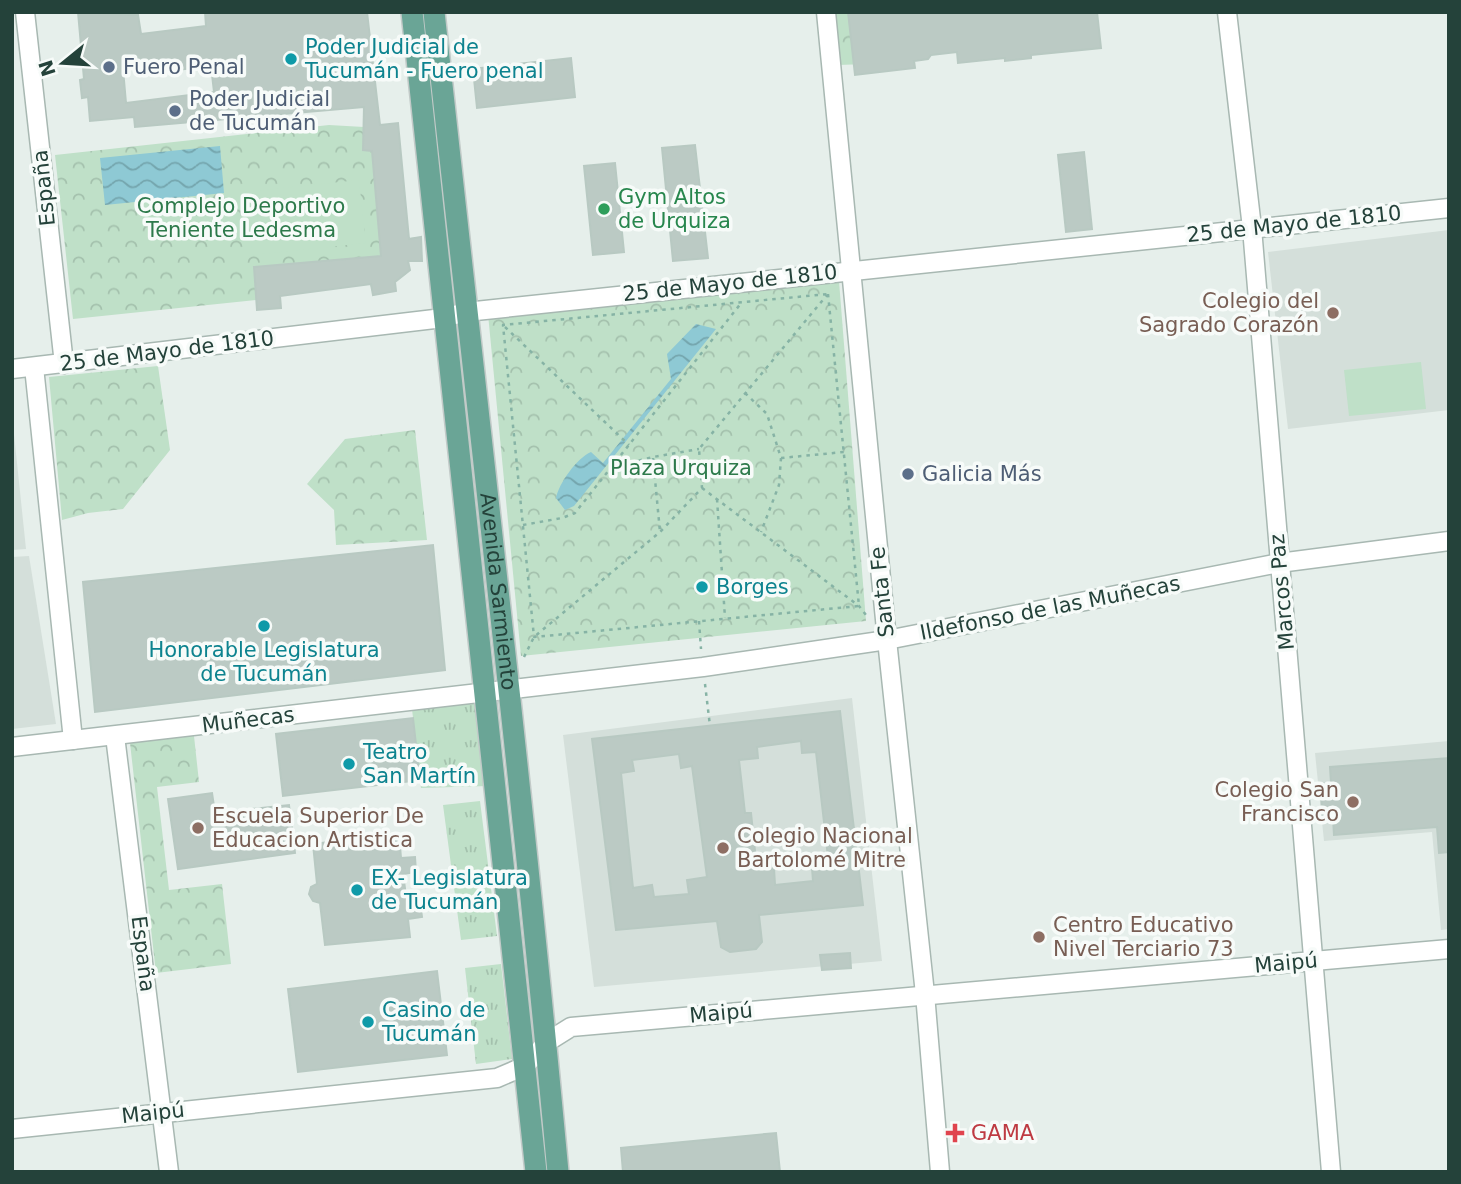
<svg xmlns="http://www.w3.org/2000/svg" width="1461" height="1184" font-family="'DejaVu Sans',sans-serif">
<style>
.built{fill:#d4dfda}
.grass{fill:url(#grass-tufts)}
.park{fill:url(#park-crowns)}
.garden{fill:#bfe0c8}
.water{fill:url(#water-waves)}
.building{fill:#bbcac4;stroke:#b8c9c2;stroke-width:2;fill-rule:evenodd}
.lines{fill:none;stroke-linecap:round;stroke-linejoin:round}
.minor-casing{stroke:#a8b8b2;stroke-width:21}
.major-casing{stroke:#c2cac8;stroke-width:24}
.path{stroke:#86b3a5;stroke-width:2.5;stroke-dasharray:3.5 5;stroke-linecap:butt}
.minor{stroke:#fff;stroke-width:18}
.major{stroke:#6aa596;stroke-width:21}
.culture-dot{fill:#0f9aa8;stroke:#f7fbf9;stroke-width:2.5}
.service-dot{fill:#5c6f8a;stroke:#f7fbf9;stroke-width:2.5}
.leisure-dot{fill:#2e9e5b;stroke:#f7fbf9;stroke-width:2.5}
.education-dot{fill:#8d6e63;stroke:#f7fbf9;stroke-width:2.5}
.health-dot{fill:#e0444e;stroke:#f7fbf9;stroke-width:2.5}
.labels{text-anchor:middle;stroke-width:7;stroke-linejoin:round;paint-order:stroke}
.culture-label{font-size:21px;fill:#0d838f;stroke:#f7fbf9;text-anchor:start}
.service-label{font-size:21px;fill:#4e5e75;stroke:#f7fbf9;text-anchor:start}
.street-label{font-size:21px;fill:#24423a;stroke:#f7fbf9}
.leisure-label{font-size:21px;fill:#27864d;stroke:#f7fbf9;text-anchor:start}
.park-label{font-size:21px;fill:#2d7a4b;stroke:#f7fbf9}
.education-label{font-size:21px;fill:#785e54;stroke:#f7fbf9;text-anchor:start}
.health-label{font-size:21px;fill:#be3a42;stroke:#f7fbf9;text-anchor:start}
</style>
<defs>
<pattern id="grass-tufts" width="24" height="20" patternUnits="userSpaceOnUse" patternTransform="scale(1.75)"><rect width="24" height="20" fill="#bfe0c8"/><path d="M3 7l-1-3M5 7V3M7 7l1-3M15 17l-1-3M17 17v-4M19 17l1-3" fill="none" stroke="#a4c1ad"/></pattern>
<pattern id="park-crowns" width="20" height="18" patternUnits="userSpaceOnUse" patternTransform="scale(1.75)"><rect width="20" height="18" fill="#bfe0c8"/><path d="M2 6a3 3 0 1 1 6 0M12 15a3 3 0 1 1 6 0" fill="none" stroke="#a4c1ad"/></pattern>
<pattern id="water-waves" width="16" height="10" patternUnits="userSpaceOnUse" patternTransform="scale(1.75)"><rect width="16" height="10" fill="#8ec9d4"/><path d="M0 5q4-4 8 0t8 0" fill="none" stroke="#74a5ad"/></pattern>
</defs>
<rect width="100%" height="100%" fill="#e6efeb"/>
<g class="built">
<path d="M1449 230V410L1288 429 1268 252Z"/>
<path d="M12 415 26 549 12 550Z"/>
<path d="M29 556 56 724 12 729V557Z"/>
<path d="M852 698 882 961 594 987 563 735Z"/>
<path d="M1449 741V929L1441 930 1432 832 1324 841 1315 753Z"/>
</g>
<g class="grass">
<path d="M484 692 488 786 421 788 412 709Z"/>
<path d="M480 801 497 936 461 940 443 805Z"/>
<path d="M501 964 512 1059 476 1064 465 968Z"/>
</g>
<g class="park">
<path d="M832 12H862L867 64 838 65Z"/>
<path d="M398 123 409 238 421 237 422 261H408L410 270 405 275 394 278 396 291 373 295 370 284 280 296 281 308 257 310 256 300 73 319 55 155 329 125 364 127Z"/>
<path d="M839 281 866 621 521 656 488 314Z"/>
<path d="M158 366 170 450 123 509 88 513 62 520 49 377Z"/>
<path d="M415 430 427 540 336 545 334 510 307 484 345 439Z"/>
<path d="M194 736 199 782 157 787 169 890 222 884 231 964 156 973 130 743Z"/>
</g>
<g class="garden">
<path d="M359 180 366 243 252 255 245 192Z"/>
<path d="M1421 362 1426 409 1349 416 1344 370Z"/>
</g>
<g class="water">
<path d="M220 146 224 193 105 205 100 158Z"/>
<path d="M696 324 716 329 574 506 565 510 556 498C559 483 577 458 591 452L603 463 671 379 667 354Z"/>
</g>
<g class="building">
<path d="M78 12 138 15 141 34 206 26 205 12H367L380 125 398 123 409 239 421 237 422 261H408L410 270 395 282 396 291 373 295 371 284 280 296 281 308 257 310 254 267 381 256 372 151 363 150 364 107 135 127 134 117 90 121 88 97 82 98 80 80 84 79ZM159 62 160 72 211 66 214 92 126 103 123 69Z"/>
<path d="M848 12H1097L1101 48 1031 55V58L1005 61V58L958 63 957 52 931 55 928 59 914 61 915 68 855 75Z"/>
<path d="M571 58 575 97 477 108 473 69Z"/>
<path d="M695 145 708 258 673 261 662 148Z"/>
<path d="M1084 152 1092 229 1066 232 1058 155Z"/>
<path d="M615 163 624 252 593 255 584 166Z"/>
<path d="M433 545 445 670 95 712 83 582Z"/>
<path d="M840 711 863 905 759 915 762 942 756 949 730 952 721 947 717 921 616 930 592 739ZM801 741 802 753 816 752 829 866 812 868 813 881 775 885 774 868 757 870 751 813H745L739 760 758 758 757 747ZM679 754 681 768 692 766 707 877 687 880 689 894 654 897 652 885 633 888 621 773 634 771 632 760Z"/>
<path d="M413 718 420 780 283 796 276 734Z"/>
<path d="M1449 758V852L1439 853 1437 827 1334 835 1333 818 1323 819 1320 784 1331 783 1330 767Z"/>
<path d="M212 793 215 813 289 805 295 853 178 869 168 799Z"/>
<path d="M399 834 401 858 415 857 416 872 403 874 407 903 420 902 422 917 408 919 410 937 325 945 320 903 313 901 309 894 311 887 317 884 313 844Z"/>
<path d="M850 953 851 968 822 970 820 955Z"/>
<path d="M437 971 447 1055 298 1072 288 989Z"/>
<path d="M776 1133 780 1172H623L621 1148Z"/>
</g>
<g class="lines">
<defs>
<g id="minor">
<path d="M25 12 64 364"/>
<path d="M826 12 887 640 925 994 940 1172"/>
<path d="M1227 12 1252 228 1331 1172"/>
<path d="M34 367 73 740"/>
<path d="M12 369 443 318 466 312 1449 208"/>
<path d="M115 736 169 1172"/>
<path d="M12 747 703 667 887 640 1279 563 1449 541"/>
<path d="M12 1129 497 1078 525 1066 547 1042 571 1027 1449 949"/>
</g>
<g id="major">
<path d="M412 12 536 1172"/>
<path id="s1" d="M434 12C476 399 522 785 558 1172"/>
</g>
</defs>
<use href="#minor" class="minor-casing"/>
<use href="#major" class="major-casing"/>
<g class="path">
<path d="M828 294 859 606 534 637 503 325Z"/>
<path d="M505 327 629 445"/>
<path d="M745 393 767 414 781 458 779 485 761 532"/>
<path d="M653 458 660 532"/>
<path d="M781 458 844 452"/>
<path d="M614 467 653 457 699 449"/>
<path d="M702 488 859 606 866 615"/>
<path d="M717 499 725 618"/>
<path d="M523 525 562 518 575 513 742 302"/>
<path d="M699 621 701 649"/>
<path d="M524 657 534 637 660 532 702 488 699 449 827 295"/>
<path d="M705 684 710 726"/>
</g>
<use href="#minor" class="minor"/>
<use href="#major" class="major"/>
</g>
<g class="culture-dot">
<circle cx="291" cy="59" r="7"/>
<circle cx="702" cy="587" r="7"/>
<circle cx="264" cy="626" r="7"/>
<circle cx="349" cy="764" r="7"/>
<circle cx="357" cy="890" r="7"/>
<circle cx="368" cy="1022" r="7"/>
</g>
<g class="service-dot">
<circle cx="109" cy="67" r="7"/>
<circle cx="175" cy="111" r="7"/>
<circle cx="908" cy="474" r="7"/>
</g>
<circle class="leisure-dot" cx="604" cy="209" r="7"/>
<g class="education-dot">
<circle cx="1333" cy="313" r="7"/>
<circle cx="1353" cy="802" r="7"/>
<circle cx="198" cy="828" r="7"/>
<circle cx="723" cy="848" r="7"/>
<circle cx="1039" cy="937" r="7"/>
</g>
<path class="health-dot" d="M951.5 1122.5h7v7h7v7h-7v7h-7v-7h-7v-7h7z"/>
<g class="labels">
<g class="culture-label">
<text x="305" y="54">Poder Judicial de<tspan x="305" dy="24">Tucumán - Fuero penal</tspan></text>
<text x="716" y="594">Borges</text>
<text x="264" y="657" text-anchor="middle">Honorable Legislatura<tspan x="264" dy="24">de Tucumán</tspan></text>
<text x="363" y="759">Teatro<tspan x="363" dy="24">San Martín</tspan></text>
<text x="371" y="885">EX- Legislatura<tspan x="371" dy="24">de Tucumán</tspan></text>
<text x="382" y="1017">Casino de<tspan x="382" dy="24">Tucumán</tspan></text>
</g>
<g class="service-label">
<text x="123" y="74">Fuero Penal</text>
<text x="189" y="106">Poder Judicial<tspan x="189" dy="24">de Tucumán</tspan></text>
<text x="922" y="481">Galicia Más</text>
</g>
<g class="street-label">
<text transform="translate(44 188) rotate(-96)" y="7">España</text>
<text transform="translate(1294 224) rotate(-6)" y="7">25 de Mayo de 1810</text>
<text transform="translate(730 283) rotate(-6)" y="7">25 de Mayo de 1810</text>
<text transform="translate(167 351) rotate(-7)" y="7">25 de Mayo de 1810</text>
<text dy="7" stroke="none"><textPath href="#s1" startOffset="583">Avenida Sarmiento</textPath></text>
<text transform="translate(882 592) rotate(-96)" y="7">Santa Fe</text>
<text transform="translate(1282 592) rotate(-95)" y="7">Marcos Paz</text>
<text transform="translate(1050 608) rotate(-11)" y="7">Ildefonso de las Muñecas</text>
<text transform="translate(248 720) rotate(-7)" y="7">Muñecas</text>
<text transform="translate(143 954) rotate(83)" y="7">España</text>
<text transform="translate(1286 963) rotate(-5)" y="7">Maipú</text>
<text transform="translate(721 1013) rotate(-5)" y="7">Maipú</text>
<text transform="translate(153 1113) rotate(-6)" y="7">Maipú</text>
</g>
<g class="leisure-label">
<text x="618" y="204">Gym Altos<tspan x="618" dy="24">de Urquiza</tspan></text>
</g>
<g class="park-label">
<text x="241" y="213">Complejo Deportivo<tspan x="241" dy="24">Teniente Ledesma</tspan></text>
<text x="681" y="475">Plaza Urquiza</text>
</g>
<g class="education-label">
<text x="1319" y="308" text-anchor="end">Colegio del<tspan x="1319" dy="24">Sagrado Corazón</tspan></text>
<text x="1339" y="797" text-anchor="end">Colegio San<tspan x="1339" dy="24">Francisco</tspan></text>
<text x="212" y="823">Escuela Superior De<tspan x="212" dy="24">Educacion Artistica</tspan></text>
<text x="737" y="843">Colegio Nacional<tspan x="737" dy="24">Bartolomé Mitre</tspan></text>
<text x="1053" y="932">Centro Educativo<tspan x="1053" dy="24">Nivel Terciario 73</tspan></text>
</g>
<g class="health-label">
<text x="971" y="1140">GAMA</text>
</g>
</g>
<rect width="1461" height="1184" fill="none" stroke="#24423a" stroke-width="28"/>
<g transform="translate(63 63) rotate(252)" stroke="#f7fbf9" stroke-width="5" paint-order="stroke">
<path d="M0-5L12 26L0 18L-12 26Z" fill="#24423a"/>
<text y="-10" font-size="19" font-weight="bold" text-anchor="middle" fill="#24423a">N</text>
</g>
</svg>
